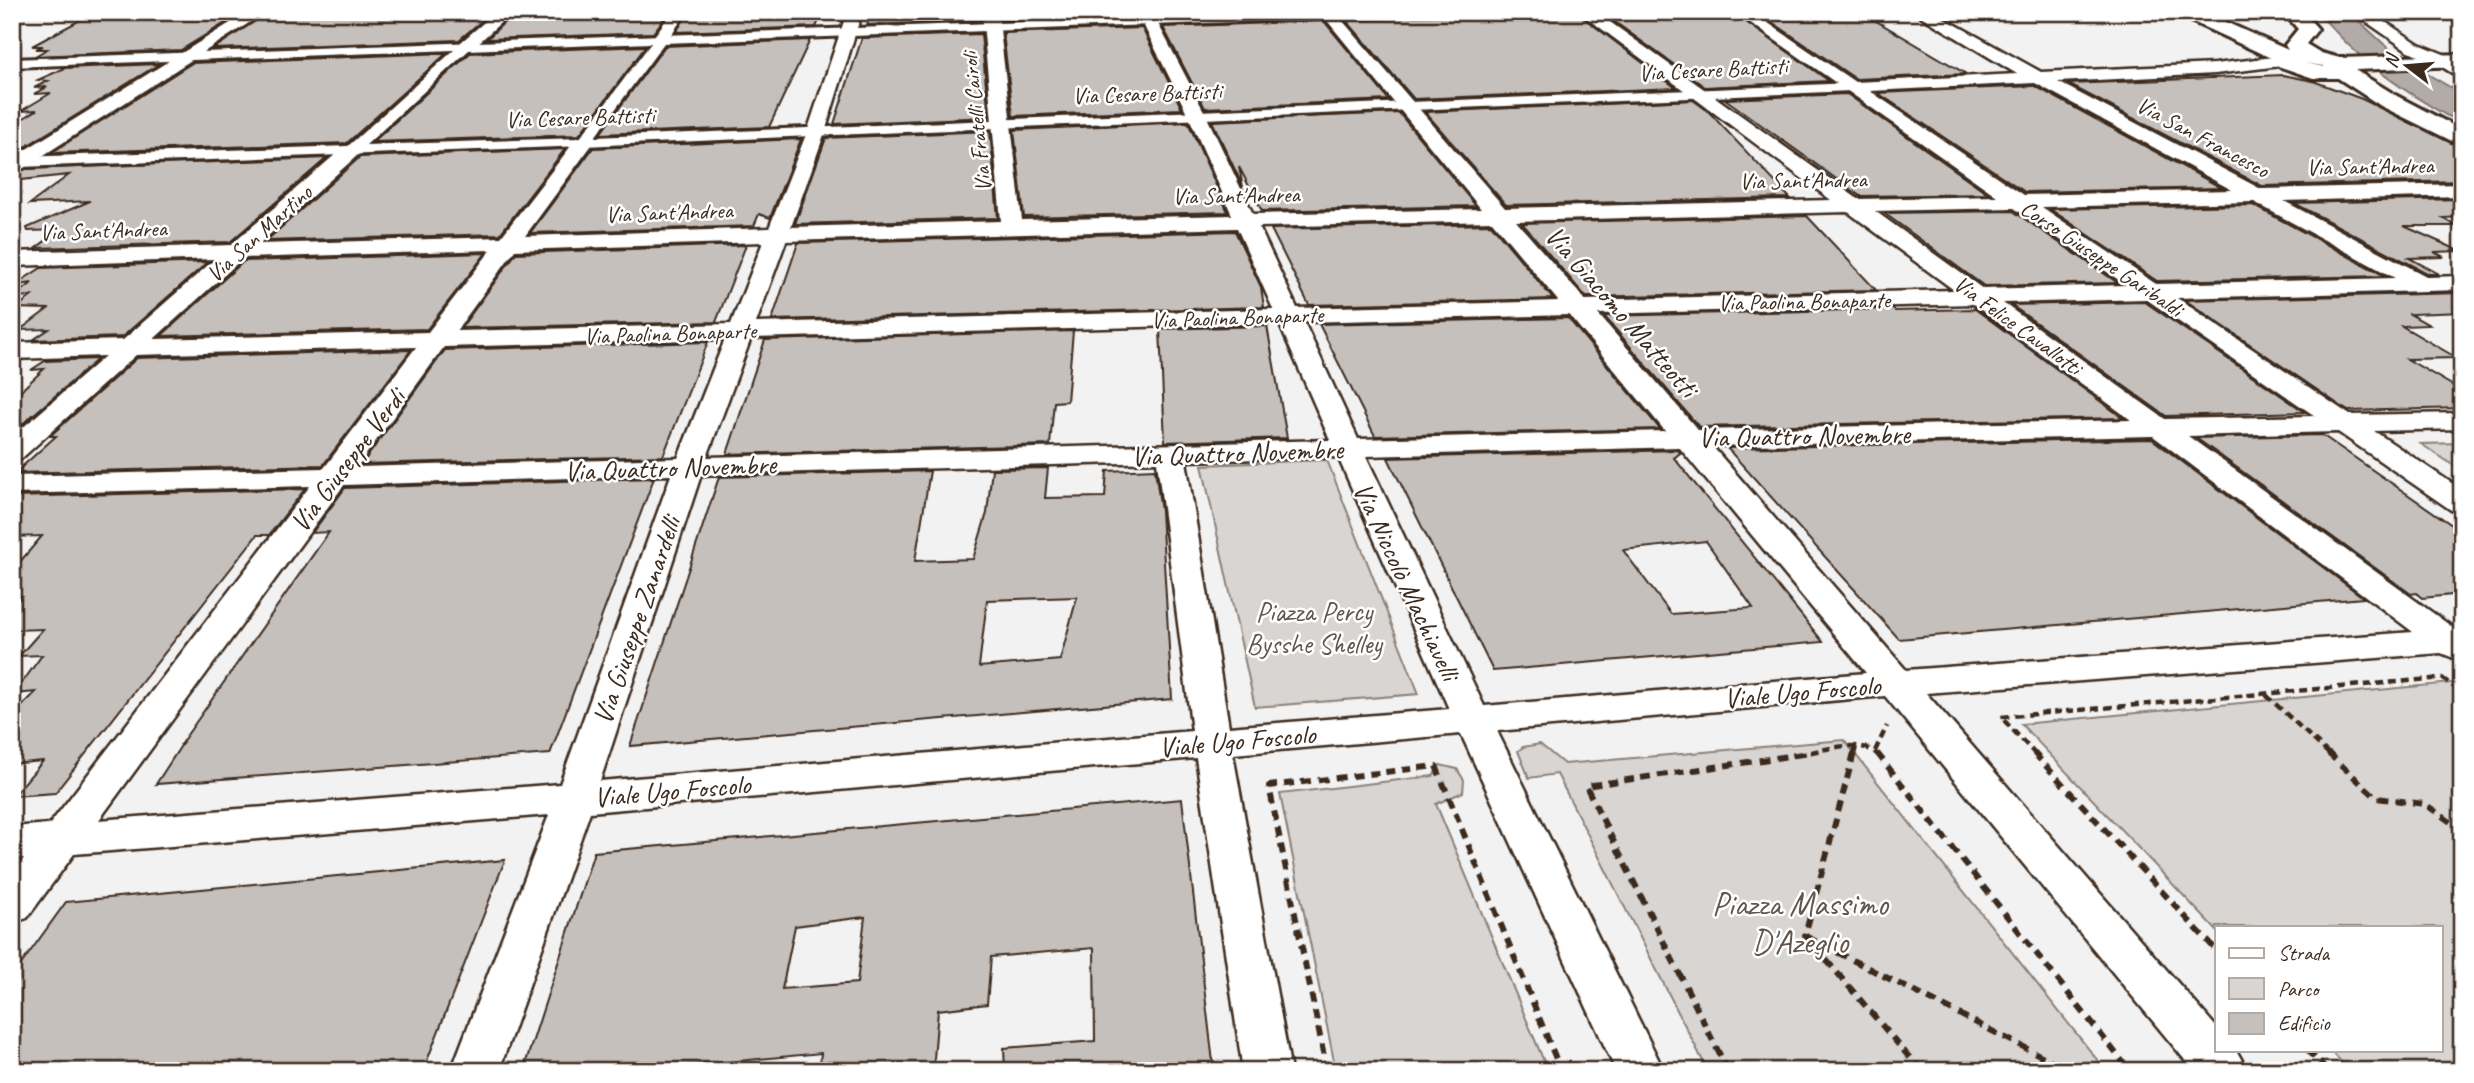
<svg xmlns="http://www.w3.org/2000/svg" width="2474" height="1083" font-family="Caveat,sans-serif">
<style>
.green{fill:#d8d5d2;stroke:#8a8078;stroke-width:2}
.water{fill:#b2aba7;stroke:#827770;stroke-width:2}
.building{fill:#c6c0bd;stroke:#3b2a1e;stroke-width:2;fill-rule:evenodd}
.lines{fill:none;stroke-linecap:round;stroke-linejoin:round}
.pedestrian-casing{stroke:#3b2a1e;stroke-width:6}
.minor-casing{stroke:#3b2a1e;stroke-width:5}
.tertiary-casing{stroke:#3b2a1e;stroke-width:6}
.path-far1{stroke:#3b2a1e;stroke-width:4.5;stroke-dasharray:8 5;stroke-linecap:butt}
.path{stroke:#3b2a1e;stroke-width:6;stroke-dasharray:10 7;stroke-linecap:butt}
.pedestrian{fill:#fff;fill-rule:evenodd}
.minor{fill:#fff;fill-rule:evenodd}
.tertiary{fill:#fff;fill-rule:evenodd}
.labels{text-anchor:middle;stroke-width:5;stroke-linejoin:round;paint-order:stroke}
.far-street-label{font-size:23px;fill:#3b2a1e;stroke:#fff}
.street-label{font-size:28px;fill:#3b2a1e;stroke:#fff}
.park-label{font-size:28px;fill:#62554b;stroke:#fff}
.near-park-label{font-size:33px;fill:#62554b;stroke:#fff}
</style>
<rect width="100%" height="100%" fill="#f3f2f2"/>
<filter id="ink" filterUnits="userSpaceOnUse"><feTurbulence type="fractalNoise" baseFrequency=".0143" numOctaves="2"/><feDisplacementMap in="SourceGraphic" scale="14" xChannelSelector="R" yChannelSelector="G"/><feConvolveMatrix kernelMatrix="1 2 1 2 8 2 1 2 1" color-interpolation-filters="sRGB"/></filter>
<g filter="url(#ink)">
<g class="green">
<path d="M2462 443V471L2421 444Z"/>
<path d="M1327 460 1419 694 1255 707 1202 465Z"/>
<path d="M2462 682V1071H2350L2330 1050H2441V927H2217V931L2021 724Z"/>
<path d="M1844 740 2106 1071H1708L1557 774 1529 778 1518 751 1523 747 1540 744 1564 764Z"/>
<path d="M1440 765 1457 769 1464 780 1463 792 1436 804 1548 1071H1336L1280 794 1433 776Z"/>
</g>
<path class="water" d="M2317 12H2349L2398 57 2462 94V124C2423 103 2388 81 2355 51 2341 39 2330 25 2317 12Z"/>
<g class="building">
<path d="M95 12H243L181 50 35 56 47 49H36L43 46H32Z"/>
<path d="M269 12 373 13 492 12 459 40 213 49Z"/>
<path d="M515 12H669L653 33 487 39Z"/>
<path d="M689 12H823L816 27 676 32Z"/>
<path d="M871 12H979L980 21 867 25Z"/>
<path d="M1001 12H1135L1136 15 1002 20Z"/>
<path d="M1401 12H1414V16L1576 12 1676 88 1414 99 1346 20 1392 19Z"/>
<path d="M1601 12H1732L1829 81 1705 87Z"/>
<path d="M1757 12H1861L1966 74 1856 79Z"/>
<path d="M1324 21 1389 100 1205 108 1163 27Z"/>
<path d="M1142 28 1182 109 1013 116 1003 33Z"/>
<path d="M981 34 989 117 834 124 862 38Z"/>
<path d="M810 40 769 127 600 134 665 46Z"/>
<path d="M646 46 579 135 373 142 470 53Z"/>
<path d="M447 53 347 143 51 153 192 63Z"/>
<path d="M159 64 12 155V125L37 110 21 111 51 93 34 94 47 87 34 88 48 81 38 80 65 68Z"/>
<path d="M2283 75 2313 81 2362 99 2462 148V181L2262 186 2068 84Z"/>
<path d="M2034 86H2035L2222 188 2025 192 1878 93Z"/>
<path d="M1847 94 1989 194 1860 196 1725 99Z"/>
<path d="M1693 100 1708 111 1790 198 1506 205 1425 112Z"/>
<path d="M1399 113 1476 206 1262 211 1239 167 1243 187 1212 121Z"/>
<path d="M1188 122 1228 212 1024 217 1014 130Z"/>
<path d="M990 131 998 218 795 224 826 138Z"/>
<path d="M801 139 770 218 759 214 754 226 530 233 593 148Z"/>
<path d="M565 149 500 234 266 241 360 157Z"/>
<path d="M327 158 230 242 36 248 60 230 28 231 27 228 90 201 30 204 69 175 12 181V175L26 169Z"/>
<path d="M2462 199V217L2443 218 2457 226H2404L2460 251 2434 252 2444 257 2409 258 2439 274H2429L2294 203Z"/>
<path d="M2253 205 2385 276 2157 281 2050 209Z"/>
<path d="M2013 211 2118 283 1984 286 1884 213Z"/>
<path d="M1807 216 1876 290 1586 297 1522 223Z"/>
<path d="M1491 224 1553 299 1309 305 1271 229Z"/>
<path d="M1235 231 1261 287 1264 307 772 320 798 243Z"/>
<path d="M746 245 716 322 461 328 516 253Z"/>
<path d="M486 253 427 329 161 336 244 261Z"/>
<path d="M208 262 122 337 33 340 49 329 20 330 48 309 16 308 32 296 14 297 32 283 13 286 41 268Z"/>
<path d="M2462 293V312L2410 314 2429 325 2402 326 2457 358 2407 359 2462 391V408L2348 411 2185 300Z"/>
<path d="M2145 302 2305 412 2166 416 2011 305Z"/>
<path d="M1893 309 1895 311 1975 309 2123 418 1699 427 1604 316Z"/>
<path d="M1568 318 1660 429 1375 436 1319 324Z"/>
<path d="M1267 326 1287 438 1165 442 1160 329Z"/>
<path d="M1073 331 1067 401 1054 402 1050 445 727 454 765 340Z"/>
<path d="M708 342 663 456 362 464 445 350Z"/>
<path d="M411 350 323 465 15 473 56 436H50L137 358Z"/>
<path d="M98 359 12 433V399L44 369 31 370 45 361Z"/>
<path d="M2322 435 2462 532V594L2422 598 2416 593 2411 594 2196 438Z"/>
<path d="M2152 439 2364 598 1899 639 1727 448Z"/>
<path d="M1678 450 1680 453 1674 458 1823 642 1493 671 1388 458ZM1706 541 1753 608 1671 614 1623 550Z"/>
<path d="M1048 468 1045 498 1105 497 1107 471 1155 469 1161 511 1172 699 630 746 719 477 930 471 915 561 973 559 987 513 992 469ZM1077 597 1060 660 979 667 987 600Z"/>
<path d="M654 478 550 754 156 784 182 744 180 745 329 532 312 533 345 488Z"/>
<path d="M305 489 269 535H257L55 793 13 796 43 761 12 764V716L36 692 14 694 42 655 19 656 43 629 12 630V606L22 596H12V571L42 536 12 537V497Z"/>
<path d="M1182 799 1214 1071H1005L1004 1048 1095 1041 1094 948 991 957 987 1004 938 1010 933 1071H819L821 1053 633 1071H523L594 852ZM865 917 857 983 782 989 795 926Z"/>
<path d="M505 860 423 1071H12V977L66 902Z"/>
</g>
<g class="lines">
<defs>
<path id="pedestrian" d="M1289 12H1398L1392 16 664 43 595 137 1851 83 1858 87 1851 91 584 146 20 167 12 162 20 157 348 146 454 50 12 67V59ZM651 43 580 138 366 145 469 50Z"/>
<g id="minor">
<path d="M248 12H266L19 171 12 173V158Z"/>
<path d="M496 12H512L473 48H461L459 45 461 42Z"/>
<path d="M672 12H687L666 42H654L652 39Z"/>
<path d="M847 12H862L825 132 791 227 1001 221 982 12H998L1022 220 1232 215 1188 115 1137 12H1152L1206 115 1253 214 1481 209 1320 12H1335L1505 208 1831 200 1579 12H1596L1858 199 1997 196 1735 12H1752L1855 82 2017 74 1914 12H1933L2041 72 2215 64 2282 56 2288 57 2290 61 2288 65 2215 74 2058 82 2261 189 2462 184V196L2284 201 2428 277 2462 276V290L2177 298 2350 415 2462 413V429L2374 431 2462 490V513L2451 510 2338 432 2188 436 2455 629H2462V657L2456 659 2441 653 1926 693 2217 1028V1050H2236L2248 1071H2194L1885 696 1497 731 1664 1071H1616L1461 734 1233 754 1291 1071H1243L1196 758 590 812 499 1071H451L549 815 74 854 27 918 12 923V874L24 858 12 859V827L50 824 310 486 12 494V476L324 468 416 347 136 355 22 458 12 461V437L105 356 12 359V343L123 340 215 259 12 266V252L231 245 345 146H359L362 150 359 154 259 244 501 237 577 138 584 136 594 142 525 236 769 228 807 132ZM2035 83 2232 190 2024 195 1870 91ZM2254 202 2395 278 2156 284 2042 207ZM2014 208 2126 285 1983 289 1875 211ZM1848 212 1954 290 1585 300 1516 221ZM1492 221 1558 301 1297 308 1259 227ZM1237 228 1273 309 756 323 786 241ZM763 242 731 324 456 331 515 250ZM491 250 428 332 154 339 243 258ZM2146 299 2315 416 2165 419 2003 303ZM1973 304 2131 420 1698 430 1598 314ZM1569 315 1665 431 1358 439 1304 322ZM1279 323 1330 440 707 457 751 338ZM725 339 678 458 357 467 444 347ZM2153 436 2413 632 1906 670 1712 446ZM1679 447 1866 673 1484 706 1366 456ZM1338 457 1449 709 1229 727 1186 461ZM1157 462 1192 731 600 781 701 475ZM671 475 560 784 99 820 344 485Z"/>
<path d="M2352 12H2370L2419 44 2451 57 2462 66V79L2439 65 2407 50Z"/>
</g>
<path id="tertiary" d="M2178 12H2203L2288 50 2285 45 2298 29 2283 12H2303L2318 29 2306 44 2321 53 2340 58 2462 54V66L2355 70 2397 96 2462 130V146L2381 106 2338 78H2313L2275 65 2273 59 2180 16ZM2304 63 2323 66 2325 67Z"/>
</defs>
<use href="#pedestrian" class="pedestrian-casing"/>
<use href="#minor" class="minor-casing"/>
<use href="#tertiary" class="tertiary-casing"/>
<g class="path-far1">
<path d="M2266 695 2330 755"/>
<path d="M1875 751 1887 726"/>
<path d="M1798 755C1820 751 1860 737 1878 755"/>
<path d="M1854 755 1856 746"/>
<path d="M2036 755 2001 717 2442 678 2462 693"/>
</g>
<g class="path">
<path d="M1854 753 1805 935 1921 1071"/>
<path d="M1877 753 2130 1071"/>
<path d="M2034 753 2217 951"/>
<path d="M2328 753 2377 798 2425 804 2462 830"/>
<path d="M1807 937 2071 1071"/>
<path d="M2308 1050 2327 1071"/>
<path d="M1327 1071 1269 786 1436 766 1561 1071"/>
<path d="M1728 1071 1586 786 1809 753"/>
</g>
<use href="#pedestrian" class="pedestrian"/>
<use href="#minor" class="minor"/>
<use href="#tertiary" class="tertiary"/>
</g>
</g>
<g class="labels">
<g class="far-street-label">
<text transform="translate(1713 69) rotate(-3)" y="8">Via Cesare Battisti</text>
<text transform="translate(1147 93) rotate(-2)" y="8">Via Cesare Battisti</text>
<text transform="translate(580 117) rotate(-2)" y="8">Via Cesare Battisti</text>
<text transform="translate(976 122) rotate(-96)" y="8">Via Fratelli Cairoli</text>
<text transform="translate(2203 137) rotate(28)" y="8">Via San Francesco</text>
<text transform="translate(2370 166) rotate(-1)" y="8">Via Sant'Andrea</text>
<text transform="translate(1803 180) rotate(-1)" y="8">Via Sant'Andrea</text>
<text transform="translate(1236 195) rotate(-1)" y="8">Via Sant'Andrea</text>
<text transform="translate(669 212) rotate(-2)" y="8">Via Sant'Andrea</text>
<text transform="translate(103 230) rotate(-2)" y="8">Via Sant'Andrea</text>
<text transform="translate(259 233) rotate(-42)" y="8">Via San Martino</text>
<text transform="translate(2102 258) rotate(34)" y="8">Corso Giuseppe Garibaldi</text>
<text transform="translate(1804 301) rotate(-1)" y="8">Via Paolina Bonaparte</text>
<text transform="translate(1237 317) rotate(-2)" y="8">Via Paolina Bonaparte</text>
<text transform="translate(2018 325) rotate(36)" y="8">Via Felice Cavallotti</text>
<text transform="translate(670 333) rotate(-2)" y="8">Via Paolina Bonaparte</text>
</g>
<g class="street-label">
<text transform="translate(1622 311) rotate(49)" y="10">Via Giacomo Matteotti</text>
<text transform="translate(1804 435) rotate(-1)" y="10">Via Quattro Novembre</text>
<text transform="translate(1237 452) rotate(-2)" y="10">Via Quattro Novembre</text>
<text transform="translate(347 460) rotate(-53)" y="10">Via Giuseppe Verdi</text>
<text transform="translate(670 467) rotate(-2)" y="10">Via Quattro Novembre</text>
<text transform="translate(1407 581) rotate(65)" y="10">Via Niccolò Machiavelli</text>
<text transform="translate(636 620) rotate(-71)" y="10">Via Giuseppe Zanardelli</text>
<text transform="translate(1802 691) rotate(-5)" y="10">Viale Ugo Foscolo</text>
<text transform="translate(1237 740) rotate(-5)" y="10">Viale Ugo Foscolo</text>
<text transform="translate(672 790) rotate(-5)" y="10">Viale Ugo Foscolo</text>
</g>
<g class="park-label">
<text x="1314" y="621">Piazza Percy<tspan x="1314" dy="32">Bysshe Shelley</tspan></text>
</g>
<g class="near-park-label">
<text x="1800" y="915">Piazza Massimo<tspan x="1800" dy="38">D'Azeglio</tspan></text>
</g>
</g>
<rect width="2474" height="1083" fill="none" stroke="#fff" stroke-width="42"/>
<rect x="21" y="21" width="2432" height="1041" fill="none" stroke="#3b2a1e" stroke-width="2.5" filter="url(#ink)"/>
<rect x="2215" y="926" width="228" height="126" fill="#ffffff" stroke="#b1aaa5" stroke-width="2"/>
<rect x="2229" y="948" width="35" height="10" fill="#ffffff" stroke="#b1aaa5" stroke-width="2"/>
<text x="2278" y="960" font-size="21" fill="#3b2a1e">Strada</text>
<rect x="2229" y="978" width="35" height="21" fill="#d8d5d2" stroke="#b1aaa5" stroke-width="2"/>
<text x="2278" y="996" font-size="21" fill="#3b2a1e">Parco</text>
<rect x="2229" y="1013" width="35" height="21" fill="#c6c0bd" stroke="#b1aaa5" stroke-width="2"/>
<text x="2278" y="1030" font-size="21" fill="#3b2a1e">Edificio</text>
<g transform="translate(2407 66) rotate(286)" stroke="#ffffff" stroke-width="5" paint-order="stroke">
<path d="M0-5L12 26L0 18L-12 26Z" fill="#3b2a1e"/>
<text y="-10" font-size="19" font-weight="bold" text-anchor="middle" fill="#3b2a1e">N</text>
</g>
</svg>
